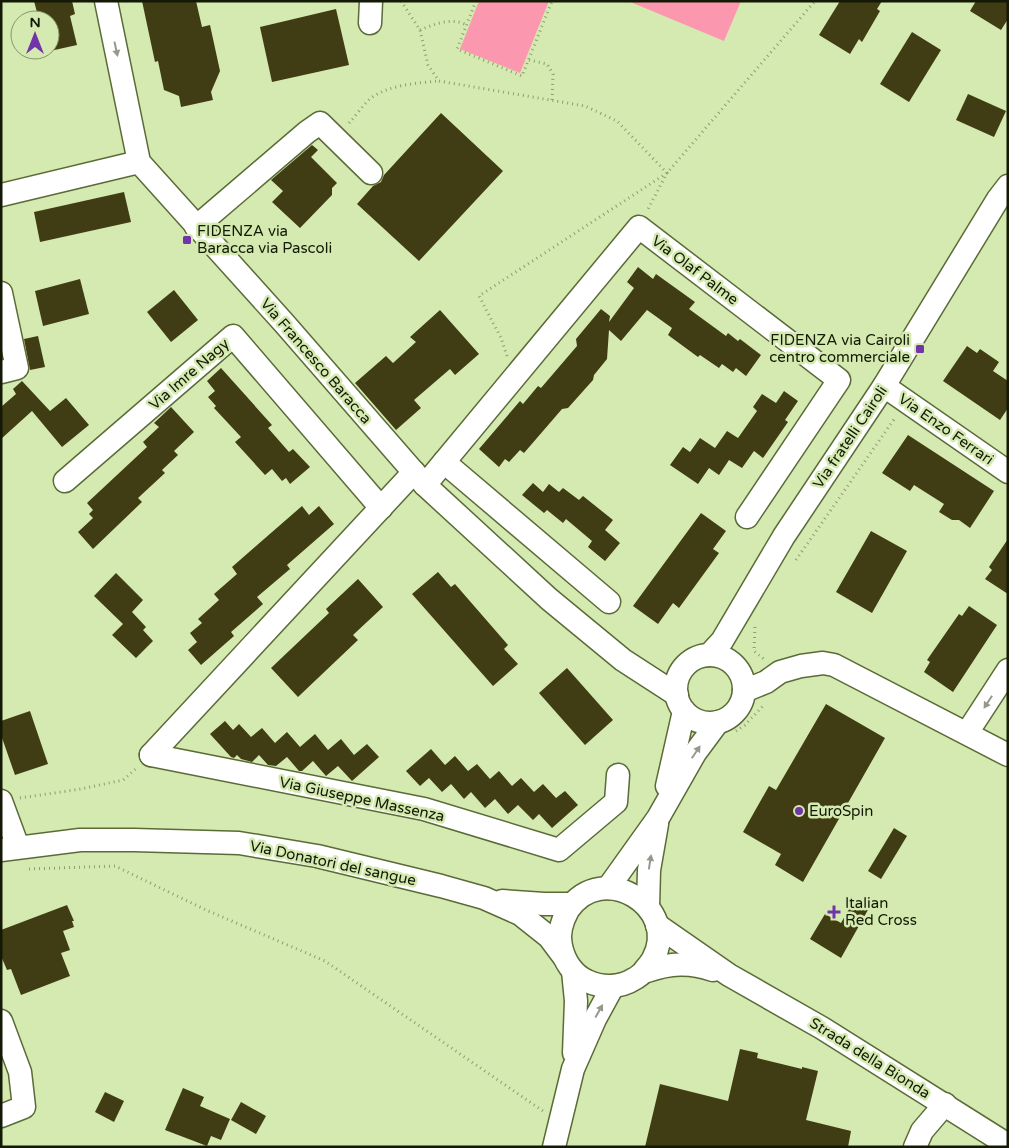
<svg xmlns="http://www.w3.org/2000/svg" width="1009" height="1148" font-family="'Varela Round',sans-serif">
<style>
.green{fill:#fc97b0}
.building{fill:#403c13}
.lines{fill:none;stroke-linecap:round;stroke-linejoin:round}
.minor-casing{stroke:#5a6b37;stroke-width:25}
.path{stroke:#8d9d71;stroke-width:3;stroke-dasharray:1 4;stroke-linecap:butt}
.minor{stroke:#fff;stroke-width:22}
.oneway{fill:#95988e}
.poi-dot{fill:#7234a9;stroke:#d5eab1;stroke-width:2}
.labels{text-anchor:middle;stroke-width:5;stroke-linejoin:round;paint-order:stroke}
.poi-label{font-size:15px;fill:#131905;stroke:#d5eab1;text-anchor:start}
.street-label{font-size:15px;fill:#131905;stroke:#d5eab1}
</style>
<rect width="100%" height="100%" fill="#d5eab1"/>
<g class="green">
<path d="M479 1H549L520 73 460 49Z"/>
<path d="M628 1H741L724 41Z"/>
</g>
<g class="building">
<path d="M34 1H72L75 14 70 16 77 45 50 51V20H39Z"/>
<path d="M142 1H196L202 27 210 25 220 71 211 92 213 100 181 107 179 96 164 90 158 61 155 62Z"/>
<path d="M840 1H882L877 9 880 11 862 42 859 39 850 54 819 35Z"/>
<path d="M976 1H1008V19L1001 30 970 11Z"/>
<path d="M336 9 349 65 272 82 260 27Z"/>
<path d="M912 32 941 50 909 102 880 84Z"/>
<path d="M968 94 1006 111 994 137 956 120Z"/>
<path d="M441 113 503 171 419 261 357 204 373 186 381 182 384 175Z"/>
<path d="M312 145 318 150 311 157 337 183 332 188V195L300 228 272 202 283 191 271 180Z"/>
<path d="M124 192 131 222 40 242 34 212Z"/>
<path d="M638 267 653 279 656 274 695 302 689 309 726 336 728 333 738 341 740 339 761 355 746 376 736 368 733 372 722 364 719 368 700 355 698 357 668 335 672 328 647 310 621 341 609 330 607 359 594 375 593 380 568 408 562 409 524 453 520 450 509 462 505 459 499 467 479 449 520 401 523 404 538 386 541 388 577 346 576 339 601 309 610 316 609 322 634 288 627 282Z"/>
<path d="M80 279 89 314 43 326 35 291Z"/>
<path d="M174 290 198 320 171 342 147 312Z"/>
<path d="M440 310 479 354 455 375 450 369 414 400 421 408 396 430 355 383 386 356 393 363 416 342 410 337Z"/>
<path d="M38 336 45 367 30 370 24 339Z"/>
<path d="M967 346 977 353 980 349 999 362 993 371 1008 381V408L1000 420 943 381Z"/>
<path d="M221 368 272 425 268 428 289 452 293 449 310 467 290 484 286 478 282 481 272 469 265 475 235 442 241 437 214 408 216 406 208 397 215 391 207 381Z"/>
<path d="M22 381 50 411 66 398 89 425 62 447 32 411 1 439V407L16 394 13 389Z"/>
<path d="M784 391 798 401 785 420 788 422 763 458 754 451 742 468 729 460 719 475 709 468 698 484 670 465 683 447 690 452 700 438 715 448 727 431 738 438 757 411 753 407 762 394 776 403Z"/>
<path d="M171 407 194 432 174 451 178 455 162 470 165 473 138 498 142 502 93 549 78 532 93 518 89 514 93 510 87 503 147 447 143 442 159 427 154 423Z"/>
<path d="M908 435 994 491 970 528 959 520H952L939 512 944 504 914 485 910 491 882 473Z"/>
<path d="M533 483 543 492 549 484 559 492 563 488 579 500 583 496 613 520 605 530 620 543 605 561 588 547 592 541 566 519 563 523 547 510 544 513 522 495Z"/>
<path d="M302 506 309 515 319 506 334 524 287 565 290 569 257 597 263 604 231 632 234 636 201 665 188 650 197 642 190 633 202 623 198 619 219 600 214 594 237 574 232 567Z"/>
<path d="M701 513 726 531 713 549 719 553 679 608 673 603 658 624 633 606Z"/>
<path d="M871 531 907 551 872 613 836 592Z"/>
<path d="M1008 539V594L985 579 992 570 989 567Z"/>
<path d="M438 572 451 587 455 584 508 645 504 649 518 664 493 686 412 594Z"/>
<path d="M116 573 143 600 132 612 146 627 143 630 153 641 136 658 112 635 123 624 94 596Z"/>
<path d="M358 579 383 607 353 635 358 640 298 697 271 668 329 613 326 609Z"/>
<path d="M969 606 997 625 953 692 924 672 930 662 927 660 959 614 962 616Z"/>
<path d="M567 668 613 720 585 745 539 693Z"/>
<path d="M826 704 885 738 803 882 775 865 781 854 743 832 769 786 776 790Z"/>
<path d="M30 711 48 764 15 775 1 735V721Z"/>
<path d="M225 721 233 730 239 724 251 737 262 728 275 743 287 732 300 747 315 734 328 750 341 739 354 755 367 744 379 757 352 781 338 766 326 776 313 761 302 771H299L287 757 276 766 268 765 259 755 252 762 241 759 237 755 234 758 231 757 210 734Z"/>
<path d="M431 749 445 765 455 756 468 771 477 764 490 779 499 771 512 786 521 778 534 792 543 784 556 798 565 791 578 805 552 828 539 814 533 820 518 805 508 814 495 799 485 808 471 792 464 799 451 784 442 792 429 778 420 786 406 771Z"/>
<path d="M894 828 907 836 881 879 868 871Z"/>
<path d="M854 900 869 908 841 958 810 939 825 914 841 923Z"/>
<path d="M67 905 74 921H72L74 927 63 931 70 950 61 953 70 976 21 995 11 969 7 970 1 956V930Z"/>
<path d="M740 1049 758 1053 757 1058 802 1069V1067L818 1071 806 1120 851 1131 848 1147H645L660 1084 728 1101Z"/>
<path d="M183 1088 204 1097 200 1106 230 1119 221 1140 211 1136 207 1146 165 1130Z"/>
<path d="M105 1092 124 1101 114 1122 95 1112Z"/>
<path d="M241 1102 266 1116 256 1134 231 1120Z"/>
</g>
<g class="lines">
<defs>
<g id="minor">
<path d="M106 1 139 162 284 323 425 485 549 599 623 660 677 695"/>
<path d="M370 23 371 1"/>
<path d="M1 195 139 162"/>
<path d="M196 227 307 132 320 123 371 173"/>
<path d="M1 293 17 368 1 372"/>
<path d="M884 386 1008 472"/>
<path d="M444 462 609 602"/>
<path d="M65 481 233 336 381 508"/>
<path d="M425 485 639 227 839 380 747 517"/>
<path d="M709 655 722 641 784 536 884 386 998 199 1008 186"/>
<circle cx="710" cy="689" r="34"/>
<path d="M744 691 766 682 780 672 801 666 823 663 834 665 1008 755"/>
<path d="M967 733 1008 670"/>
<path d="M151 755 424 809 559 850 616 802 618 775"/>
<path d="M151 755 414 472"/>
<path d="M667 786 684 711"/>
<path d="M1 801 18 847"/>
<path d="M1 850 80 840H134L239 843 317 856 441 886 484 898 520 914 549 937 564 957"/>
<path d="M608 888 658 818 695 753 718 722"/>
<path d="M502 901 544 904H572"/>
<path d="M648 907 649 870 657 824"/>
<path d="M657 925 729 975 822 1028 1008 1145"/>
<path d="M573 971 576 1001 574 1053"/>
<path d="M644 971C647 967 651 963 653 959 681 907 602 859 568 910 562 921 558 934 561 946 564 961 573 975 587 981 602 988 620 988 634 979 639 977 642 972 647 971 670 963 690 962 713 970"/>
<path d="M1 1021 20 1072 24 1107 1 1116"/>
<path d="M554 1147 573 1069 595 1019 613 986"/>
<path d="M915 1147 922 1131 945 1104"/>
</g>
</defs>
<use href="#minor" class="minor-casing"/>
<g class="path">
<path d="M401 1 420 30 428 65 439 81 585 106 617 121 667 173 648 209"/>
<path d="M476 1 457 49 522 76 552 1"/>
<path d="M420 30C435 24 451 17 467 25"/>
<path d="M529 60 547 64 553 74 552 101"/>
<path d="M349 123C356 116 362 106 370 99 387 85 417 83 439 81"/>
<path d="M507 356 501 338 479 296 667 173 815 1"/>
<path d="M796 560 895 418"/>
<path d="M755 627 754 651 765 660"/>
<path d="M736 731 745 725 763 706"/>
<path d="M20 798 81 789 123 780 138 767"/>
<path d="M29 869 115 866 206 910 325 961 543 1111"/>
</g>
<use href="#minor" class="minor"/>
</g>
<defs><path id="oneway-solid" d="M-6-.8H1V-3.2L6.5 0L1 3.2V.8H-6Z" transform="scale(1.25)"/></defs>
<g class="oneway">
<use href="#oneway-solid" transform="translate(116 49) rotate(78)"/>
<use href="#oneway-solid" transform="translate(988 702) rotate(123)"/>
<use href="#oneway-solid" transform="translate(696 752) rotate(-56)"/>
<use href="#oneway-solid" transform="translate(650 862) rotate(-81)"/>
<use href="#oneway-solid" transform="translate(599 1011) rotate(-61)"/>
</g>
<g class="poi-dot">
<rect x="182" y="235" width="10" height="10" rx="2.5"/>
<rect x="915" y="344" width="10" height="10" rx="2.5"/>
<circle cx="799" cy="811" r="5"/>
<path d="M831.5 904.5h5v5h5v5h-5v5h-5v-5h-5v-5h5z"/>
</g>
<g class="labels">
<g class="poi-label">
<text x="197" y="236">FIDENZA via<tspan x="197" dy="17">Baracca via Pascoli</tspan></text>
<text x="910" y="345" text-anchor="end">FIDENZA via Cairoli<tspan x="910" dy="17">centro commerciale</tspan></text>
<text x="809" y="816">EuroSpin</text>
<text x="845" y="908">Italian<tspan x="845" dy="17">Red Cross</tspan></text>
</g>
<g class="street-label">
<text transform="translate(695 270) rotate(37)" y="5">Via Olaf Palme</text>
<text transform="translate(316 361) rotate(49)" y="5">Via Francesco Baracca</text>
<text transform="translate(189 374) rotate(-41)" y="5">Via Imre Nagy</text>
<text transform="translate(946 429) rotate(35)" y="5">Via Enzo Ferrari</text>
<text transform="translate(850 437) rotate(-56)" y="5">Via fratelli Cairoli</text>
<text transform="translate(362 799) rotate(12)" y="5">Via Giuseppe Massenza</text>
<text transform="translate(333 863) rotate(12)" y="5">Via Donatori del sangue</text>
<text transform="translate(870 1058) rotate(32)" y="5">Strada della Bionda</text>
</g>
</g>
<rect width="1009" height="1148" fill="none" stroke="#131905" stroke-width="5"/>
<g transform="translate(35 35)"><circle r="24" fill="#d5eab1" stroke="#87966c"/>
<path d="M0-4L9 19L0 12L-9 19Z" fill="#7234a9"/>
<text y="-8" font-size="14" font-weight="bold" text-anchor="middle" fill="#131905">N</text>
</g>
</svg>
